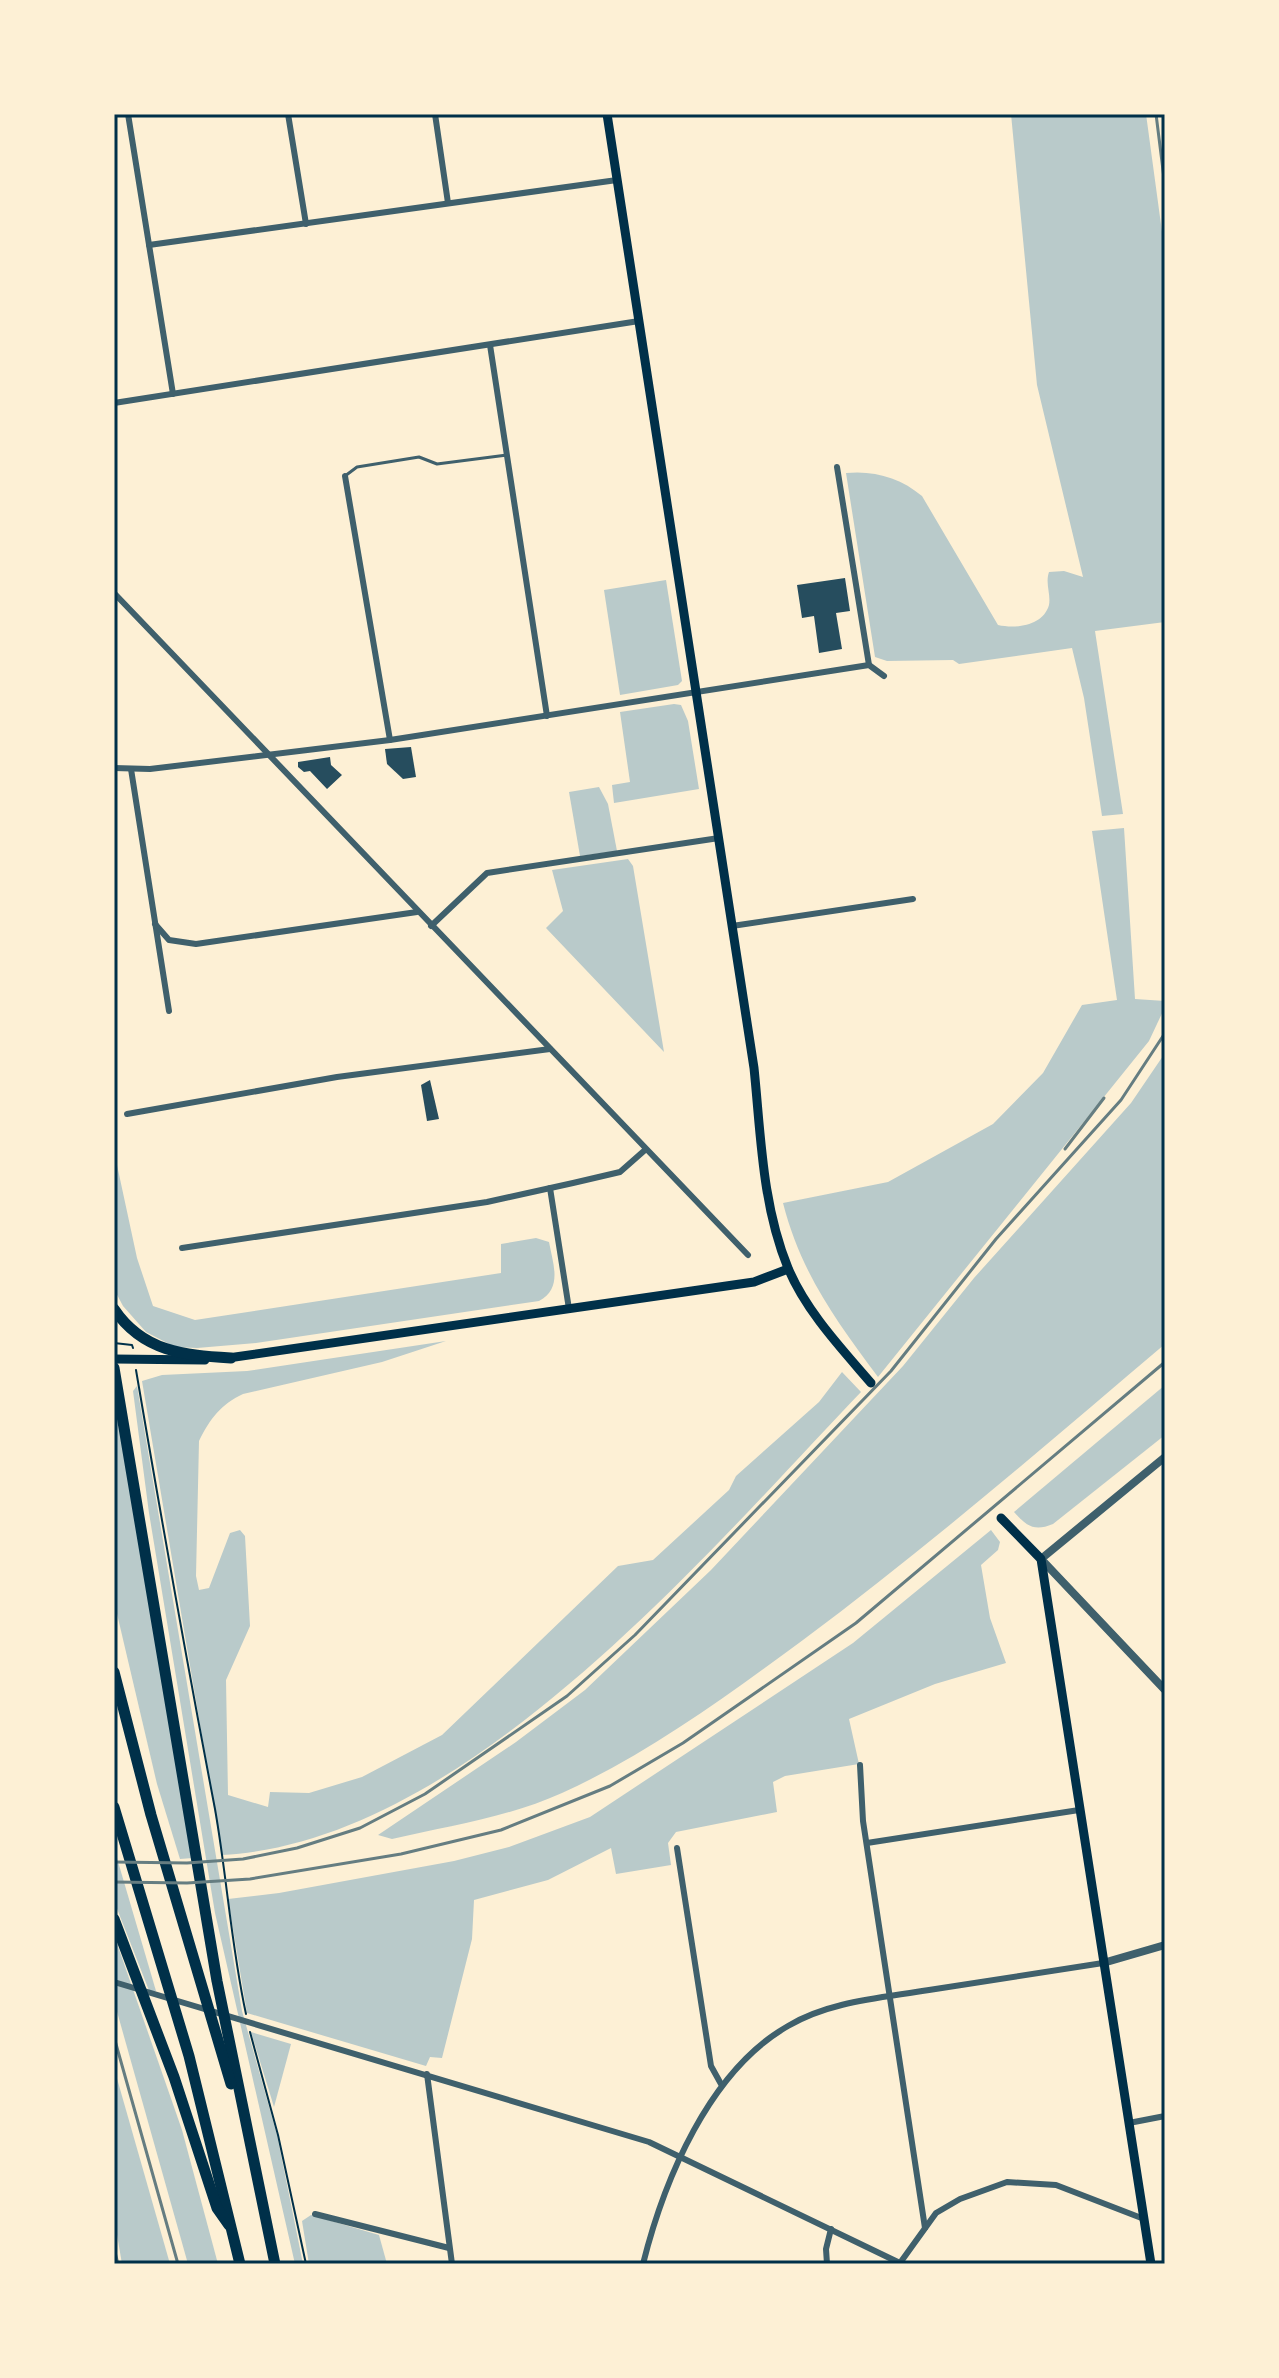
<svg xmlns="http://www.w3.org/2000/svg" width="1279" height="2378" font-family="Poppins,sans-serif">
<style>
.green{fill:#b9caca}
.building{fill:#264d5e}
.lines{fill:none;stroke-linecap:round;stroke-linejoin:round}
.path{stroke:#003049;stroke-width:2}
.service{stroke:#3f606c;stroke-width:3}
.minor{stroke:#3f606c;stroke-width:6}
.tertiary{stroke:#3f606c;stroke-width:8}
.secondary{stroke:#003049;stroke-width:9}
.motorway{stroke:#003049;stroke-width:11}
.rail{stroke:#657d81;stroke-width:3}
.neatline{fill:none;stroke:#003049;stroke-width:3}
</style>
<rect width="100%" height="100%" fill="#fdf0d5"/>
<g class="green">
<path d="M1011 114H1146L1165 254V622L1095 631 1123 814 1102 816 1084 698 1072 648 959 664 953 660 887 661 875 657 846 473C874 470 901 478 922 496L998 625C1016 629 1043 626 1049 605 1051 594 1045 584 1049 572L1064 571 1083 577 1037 385Z"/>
<path d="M666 580 682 681 678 685 620 695 604 590Z"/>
<path d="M674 704 681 705 688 721 699 789 614 803 612 785 630 782 620 712Z"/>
<path d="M599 787 608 804 617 851 580 856 569 792Z"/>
<path d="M1124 828 1135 999 1165 1001V1007L1149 1041 878 1377C835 1319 801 1273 783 1203L888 1182 993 1124 1043 1073 1082 1005 1117 1000 1092 831Z"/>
<path d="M628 859 633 866 664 1052 546 928 563 911 552 870Z"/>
<path d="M1165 1053V1344C1046 1445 928 1547 803 1640 727 1696 648 1754 562 1793 509 1817 449 1826 392 1839L378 1835 516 1742 585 1690 711 1570 903 1366 974 1278 1131 1103Z"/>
<path d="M114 1151 137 1258 153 1306 195 1320 501 1273V1244L536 1238 549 1242C553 1264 563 1288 539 1301L256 1343 197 1348 175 1347 146 1332 123 1306 114 1289Z"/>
<path d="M446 1341 382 1362 243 1394C221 1404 210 1419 199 1441L196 1576 199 1590 209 1588 230 1533 240 1530 245 1536 250 1626 226 1680 228 1795 268 1807 270 1792 309 1793 362 1777 442 1735 618 1566 653 1560 729 1490 736 1476 819 1402 842 1372 861 1392C703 1557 465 1842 222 1855L142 1381 162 1375 247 1371Z"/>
<path d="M1165 1385V1435L1053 1524C1034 1532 1027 1526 1014 1512Z"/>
<path d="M114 1386 193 1858 180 1859 157 1784 114 1601Z"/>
<path d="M137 1386 242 2011 277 2135 303 2264H295L215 1913 149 1513 133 1391Z"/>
<path d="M991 1530 1000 1542 998 1550 981 1565 990 1618 1006 1663 935 1684 849 1719 859 1764 785 1776 773 1782 777 1812 676 1832 668 1843 671 1865 616 1874 611 1848 548 1880 474 1900 472 1939 442 2058 430 2057 426 2066 247 2013 228 1899 279 1893 454 1861 509 1847 590 1817 853 1643Z"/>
<path d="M114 1848 156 1991 150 1993 114 1901Z"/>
<path d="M114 1935 182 2130 218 2264H188L114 2001Z"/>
<path d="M251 2032 291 2044 274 2107Z"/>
<path d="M114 2068 170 2264H122L114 2217Z"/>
<path d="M311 2215 379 2235 387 2264H309L302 2221Z"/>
</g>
<g class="building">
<path d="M845 578 850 611 836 613 842 649 819 653 814 616 802 618 797 585Z"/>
<path d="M411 747 416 777 403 779 387 764 385 749Z"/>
<path d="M330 757 331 765 342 775 327 789 310 771 304 772 298 767V762Z"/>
<path d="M430 1080 439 1119 427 1121 421 1085Z"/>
</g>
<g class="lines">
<g class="path">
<path d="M114 1343 132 1345 133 1348"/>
<path d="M136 1370C161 1517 187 1663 215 1809 227 1877 231 1945 246 2014"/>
<path d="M250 2032 278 2135 306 2264"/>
</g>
<path class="service" d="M345 476 357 467 419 457 437 464 507 455"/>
<g class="minor">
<path d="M128 114 173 394"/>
<path d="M288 114 306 224"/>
<path d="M435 114 448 203"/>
<path d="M149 245 617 180"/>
<path d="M490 345 547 716"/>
<path d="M114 403 639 321"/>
<path d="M837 467 869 665"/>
<path d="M345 476 390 740"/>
<path d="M114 593 748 1255"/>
<path d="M114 768 150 769 390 740 869 665 884 676"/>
<path d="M131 769 169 1011"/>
<path d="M155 924 169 940 196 944 417 912"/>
<path d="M431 926 487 873 719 838"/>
<path d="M732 926 913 899"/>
<path d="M127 1114 337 1077 550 1049"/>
<path d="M550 1188 569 1309"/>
<path d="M182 1248 487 1202 573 1183 620 1172 645 1150"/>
<path d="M860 1765 863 1821 925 2228"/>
<path d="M867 1843 1079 1810"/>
<path d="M677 1848 711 2066 721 2084"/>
<path d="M114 1982 649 2142 902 2264"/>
<path d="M427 2074 452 2264"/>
<path d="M1129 2123 1165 2116"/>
<path d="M315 2214 449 2248"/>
<path d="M900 2263 936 2213 960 2199 1007 2182 1056 2185 1144 2219"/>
<path d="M643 2264C664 2180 709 2071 788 2026 830 2001 882 1998 929 1990 987 1981 1045 1972 1103 1963"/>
<path d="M827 2264 826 2249 831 2229"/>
</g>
<g class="tertiary">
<path d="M1165 1457 1041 1559 1165 1690"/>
<path d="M1103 1963 1165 1945"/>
</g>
<g class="secondary">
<path d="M607 114 754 1068C761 1136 762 1204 788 1268 806 1311 841 1348 871 1383"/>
<path d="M228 1358 754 1282 788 1269"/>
<path d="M114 1359 205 1360"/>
<path d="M1001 1518 1041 1559 1151 2264"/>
</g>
<g class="motorway">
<path d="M114 1309C143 1352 184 1355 231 1358"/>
<path d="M114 1368 217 1981 275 2264"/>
<path d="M114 1672 151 1815 231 2084"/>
<path d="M114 1807 189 2056 240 2264"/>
<path d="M114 1919 174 2077 217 2208 229 2225"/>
</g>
<g class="rail">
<path d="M1156 114 1165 186"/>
<path d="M1065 1149 1104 1098"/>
<path d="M114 1862 187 1863 243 1859 297 1848 360 1828 425 1794 567 1696 635 1635 891 1371 996 1239 1121 1100 1165 1033"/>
<path d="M114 1882 187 1883 250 1879 401 1854 501 1830 610 1786 683 1743 856 1623 1165 1362"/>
<path d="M114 2037 178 2264"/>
<path d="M114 2248 118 2264"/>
</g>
</g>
<rect width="1279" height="2378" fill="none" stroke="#fdf0d5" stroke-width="232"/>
<rect x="116" y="116" width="1047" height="2146" class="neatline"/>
</svg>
